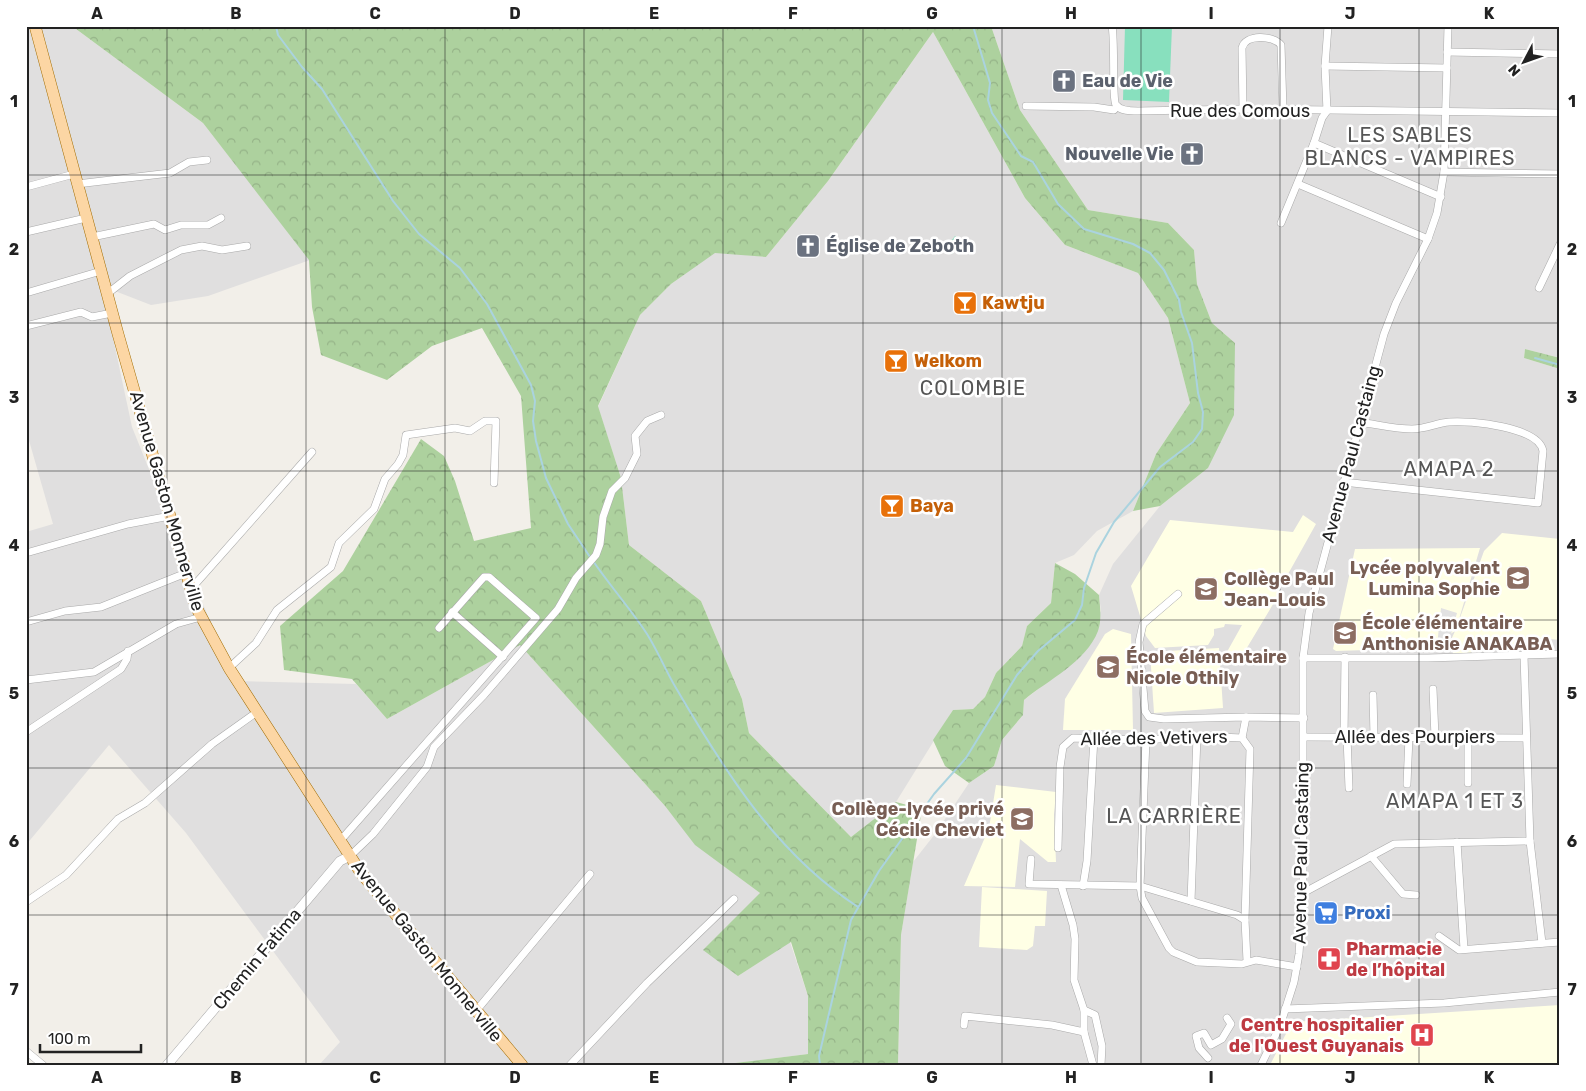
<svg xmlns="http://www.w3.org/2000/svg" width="1586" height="1091" font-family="Rubik,sans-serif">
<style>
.residential{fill:#e0dfdf}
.education{fill:#ffffe5}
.forest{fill:url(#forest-crowns)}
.pitch{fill:#88e0be}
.parking{fill:#e2e2e2}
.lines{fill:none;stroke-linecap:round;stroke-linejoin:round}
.stream{stroke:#aad3df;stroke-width:2}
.minor-casing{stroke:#a9a9a9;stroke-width:8}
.tertiary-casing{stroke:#a9a9a9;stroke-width:10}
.primary-casing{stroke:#a06b00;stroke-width:12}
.minor{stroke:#fff;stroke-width:7}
.tertiary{stroke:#fff;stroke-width:9}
.primary{stroke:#fcd6a4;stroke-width:11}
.grid{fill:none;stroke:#222;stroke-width:1;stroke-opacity:0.55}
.labels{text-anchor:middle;stroke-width:5;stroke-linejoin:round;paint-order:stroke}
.worship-label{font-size:18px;font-weight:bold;fill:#5b616d;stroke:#fff;text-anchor:start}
.street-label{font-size:18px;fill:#222;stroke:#fff}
.food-label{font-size:18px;font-weight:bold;fill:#c56008;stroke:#fff;text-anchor:start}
.education-label{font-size:18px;font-weight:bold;fill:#785e54;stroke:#fff;text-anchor:start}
.shop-label{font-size:18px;font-weight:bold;fill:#366cbe;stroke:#fff;text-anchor:start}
.health-label{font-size:18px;font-weight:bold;fill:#be3a42;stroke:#fff;text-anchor:start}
.quarter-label{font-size:20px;letter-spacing:1px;fill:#555;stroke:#fff}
.neatline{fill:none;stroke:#222;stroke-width:2}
.grid-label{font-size:16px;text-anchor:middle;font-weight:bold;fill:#222}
</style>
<defs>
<pattern id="forest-crowns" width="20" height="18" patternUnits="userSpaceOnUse" patternTransform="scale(1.25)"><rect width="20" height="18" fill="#add19e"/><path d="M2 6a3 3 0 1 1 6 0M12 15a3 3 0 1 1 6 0" fill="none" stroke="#95b388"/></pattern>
</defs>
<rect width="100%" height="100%" fill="#f2efe9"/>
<g class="residential">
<path d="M26 26H72L203 123 310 260 208 296 151 305 102 286 132 427 234 681 356 684 387 719 520 645 665 806 695 844 760 893 738 976 790 942 808 996V1054L719 1065H319L340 1042 186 833 109 745 26 845V532L53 524 26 430Z"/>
<path d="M991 26H1560V358L1525 349 1524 358 1560 369V1065H898L901 935 913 862 935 834 969 783 994 766 1002 740 1023 715 1024 700 1037 690 1101 611 1099 595 1113 564 1160 506 1208 468 1235 343 1212 323 1197 284 1194 250 1168 223 1088 210 1020 110Z"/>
<path d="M933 32 1025 198 1065 245 1138 273 1168 318 1190 403 1156 454 1133 511 1097 531 1074 555 1055 563 1051 603 1027 626 1022 646 996 673 985 697 973 709 953 710 896 802 851 837 749 733 742 699 701 601 629 545 621 478 598 407 640 315 671 284 715 252 766 257 828 181Z"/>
</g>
<g class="education">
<path d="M1303 515 1316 524 1278 592V596L1236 666 1223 659 1242 625 1225 624 1224 627 1214 629V635L1208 645 1155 648 1146 636 1131 586 1170 520 1293 532Z"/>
<path d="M1502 533 1560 539V640L1528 637 1527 644 1492 647 1485 651 1453 654V650L1447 649 1455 631 1429 648 1336 651 1333 649 1355 549 1480 548 1457 626 1484 551Z"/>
<path d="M1113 629 1131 634 1133 730H1063L1065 699 1105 634Z"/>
<path d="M1219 648 1223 708 1154 713 1150 652Z"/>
<path d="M996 785 1056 792 1054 814 1056 862H1048L1020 839 1015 887 964 886 989 828Z"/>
<path d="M982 887 1047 891 1045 926H1035L1033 946 1027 950 979 947Z"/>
<path d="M1560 1005V1065H1270L1292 1022Z"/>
</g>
<g class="forest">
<path d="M72 26H991L1020 110 1088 210 1168 223 1194 250 1197 284 1212 323 1235 343 1234 415 1208 468 1160 506 1133 511 1156 454 1190 403 1168 318 1138 273 1065 245 1025 198 933 32 828 181 766 257 715 253 671 284 640 315 598 406 621 478 629 545 701 601 742 699 749 733 851 837 896 802 922 809 901 935 898 1065H719L808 1054V996L791 942 738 976 703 950 760 893 695 845 665 806 520 645 387 719 352 679 284 670 280 626 343 571 421 439 444 456 455 481 474 541 531 528 521 396 482 328 432 346 387 380 321 355 312 307 309 260 203 123Z"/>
<path d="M1525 349 1560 358V369L1524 358Z"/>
<path d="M1055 563 1075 574 1099 595C1100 607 1102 619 1098 631 1086 662 1048 680 1024 700L1023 715 1002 740 994 766 969 783 945 766 933 740 953 710 973 709 985 697 996 673 1022 646 1027 626 1051 603Z"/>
</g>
<g class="pitch">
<path d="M1125 26H1172L1169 102 1123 100Z"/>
<path d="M955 236 962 242 952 254 945 249Z"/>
</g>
<path class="parking" d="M1441 608 1457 613 1447 648 1437 646Z"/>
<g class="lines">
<g class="stream">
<path d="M276 26 278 35 302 67 322 89 393 201 419 234 460 268 487 304 531 385 535 401 533 421 536 441 546 478 568 524 590 557"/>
<path d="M1535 358 1560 365"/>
<path d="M593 561C609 584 627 605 643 628 656 646 664 668 676 688 724 770 776 854 858 907"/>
<path d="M820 1065 819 1056 851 920 879 871 934 794 966 758 1017 675 1038 651 1075 620 1082 605 1084 588 1096 553 1114 522 1160 467 1193 442 1202 429 1203 412 1198 393 1192 343 1181 312 1179 300 1164 270 1150 253 1133 244 1084 229 1058 204 1033 162 1021 156 992 113 988 100 990 83 973 26"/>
</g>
<defs>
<g id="minor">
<path d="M1112 26C1115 40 1112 100 1116 105 1120 111 1131 111 1138 111L1243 109 1560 113"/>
<path d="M1447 52 1560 54"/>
<path d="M1325 66 1447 68"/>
<path d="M1026 106 1094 107 1114 110 1117 106"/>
<path d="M1243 109 1242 48C1245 34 1273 35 1281 45L1283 109"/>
<path d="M1314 143 1441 197"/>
<path d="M1444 172 1560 174"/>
<path d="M77 184 170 173 189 162 207 160"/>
<path d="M1298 184 1428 239"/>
<path d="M26 187 74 174"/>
<path d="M1281 223 1314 143 1322 118 1327 111 1325 66 1328 26"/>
<path d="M26 232 86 218"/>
<path d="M92 237 154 224 165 230 181 225H208L221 218"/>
<path d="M1539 288 1560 244"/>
<path d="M26 293 101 271"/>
<path d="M107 294 130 276 181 250 202 246 222 250 247 246"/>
<path d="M26 326 81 312 92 317 112 313"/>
<path d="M1343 482 1538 503 1543 451C1539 427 1470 420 1449 422 1437 423 1425 429 1412 429 1394 429 1376 424 1358 422"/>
<path d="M26 553 128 524 170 516"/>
<path d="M190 590 312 452"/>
<path d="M1178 594 1143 624 1139 642 1145 711 1149 717 1164 719 1246 717 1304 718"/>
<path d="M452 612 503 657"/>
<path d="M26 622 65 611 101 607 186 573"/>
<path d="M1524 656 1530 841 1542 943"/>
<path d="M1303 658H1428L1560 654"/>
<path d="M229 668 256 643 277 610 331 567 339 543 374 509 385 479 398 464 403 455 406 435 455 428 470 431 485 421H496L494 483"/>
<path d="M26 680 94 672 176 624 201 617"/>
<path d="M1433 689 1435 737"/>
<path d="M1373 695 1374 737"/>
<path d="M26 732 121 669 127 659 128 651"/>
<path d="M1304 737 1526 738"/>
<path d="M1344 737 1345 657"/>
<path d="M1347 737 1349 788"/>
<path d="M1242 738 1246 717"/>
<path d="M1146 740 1140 886 1142 898 1169 948 1173 952 1197 962 1242 964 1256 960 1297 967"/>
<path d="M1468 783V737"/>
<path d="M1407 784 1409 737"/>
<path d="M340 841 536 618 489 577H484L439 628"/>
<path d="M1457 842 1464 949"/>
<path d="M1058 848 1060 767 1063 747 1073 738 1146 740 1197 736 1242 738 1250 749 1245 920"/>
<path d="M350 856 373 834 427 767 434 747 484 695 558 609 576 578 596 555 600 544 603 517 612 491 625 478 637 454 635 436 647 421 661 415"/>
<path d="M1371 856 1403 894 1416 895"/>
<path d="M1031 859 1029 884 1140 886 1237 915 1245 920 1247 961"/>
<path d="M1061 885 1073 925 1075 939 1074 980 1084 1010V1032L1093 1065"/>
<path d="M1083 886 1087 861 1094 738"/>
<path d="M1303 893 1394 844 1530 841"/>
<path d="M1191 901 1197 736"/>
<path d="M26 902 66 875 118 819 145 803 212 744 257 712"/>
<path d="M1439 936 1459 950 1560 942"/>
<path d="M1285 1009 1444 1003 1560 992"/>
<path d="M1084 1010 1095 1015 1102 1046 1101 1065"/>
<path d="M476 1011 590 874"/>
<path d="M964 1025 965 1016 1052 1025 1084 1032"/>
<path d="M26 1051 43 1065"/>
<path d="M1208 1058 1199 1048 1196 1036 1204 1033 1211 1045 1222 1039 1231 1024 1227 1018"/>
<path d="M570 1065 647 983 734 899"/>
<path d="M1261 1065 1280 1026 1294 982 1299 954 1303 893V658L1309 613 1384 334 1396 303 1428 239 1437 213 1444 172 1448 26"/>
</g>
<path id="tertiary" d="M167 1065 340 861 350 856"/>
<path id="primary" d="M35 26 118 334 196 607 229 668 361 873 522 1065"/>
</defs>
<use href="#minor" class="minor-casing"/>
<use href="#tertiary" class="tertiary-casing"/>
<use href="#primary" class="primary-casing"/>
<use href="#minor" class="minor"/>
<use href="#tertiary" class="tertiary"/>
<use href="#primary" class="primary"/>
</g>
<path class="grid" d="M167 26V1065M306 26V1065M445 26V1065M584 26V1065M723 26V1065M863 26V1065M1002 26V1065M1141 26V1065M1280 26V1065M1419 26V1065M26 175H1560M26 323H1560M26 471H1560M26 620H1560M26 768H1560M26 915H1560"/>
<defs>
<symbol id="church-square" viewBox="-11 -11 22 22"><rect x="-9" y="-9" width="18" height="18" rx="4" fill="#6b7280" stroke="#fff"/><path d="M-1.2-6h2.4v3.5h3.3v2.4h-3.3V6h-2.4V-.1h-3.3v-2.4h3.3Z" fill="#fff"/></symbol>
<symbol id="bar-square" viewBox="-11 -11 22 22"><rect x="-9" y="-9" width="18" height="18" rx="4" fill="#e8710a" stroke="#fff"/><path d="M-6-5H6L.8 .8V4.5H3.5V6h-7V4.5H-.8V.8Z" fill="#fff"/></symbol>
<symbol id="school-square" viewBox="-11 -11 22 22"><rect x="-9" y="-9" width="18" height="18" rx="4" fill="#8d6e63" stroke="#fff"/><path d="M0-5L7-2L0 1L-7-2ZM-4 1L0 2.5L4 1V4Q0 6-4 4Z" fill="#fff"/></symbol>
<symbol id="supermarket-square" viewBox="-11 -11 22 22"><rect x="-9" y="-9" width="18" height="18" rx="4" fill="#3f7fe0" stroke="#fff"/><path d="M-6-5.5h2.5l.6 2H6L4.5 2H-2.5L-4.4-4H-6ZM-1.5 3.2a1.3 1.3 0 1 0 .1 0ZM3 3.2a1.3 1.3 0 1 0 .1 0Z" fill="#fff"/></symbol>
<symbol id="pharmacy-square" viewBox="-11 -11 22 22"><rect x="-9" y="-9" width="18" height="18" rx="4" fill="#e0444e" stroke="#fff"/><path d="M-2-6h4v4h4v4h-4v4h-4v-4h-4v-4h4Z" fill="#fff"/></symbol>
<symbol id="hospital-square" viewBox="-11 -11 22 22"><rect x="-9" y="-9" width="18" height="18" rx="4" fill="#e0444e" stroke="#fff"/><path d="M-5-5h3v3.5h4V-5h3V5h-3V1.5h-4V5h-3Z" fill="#fff"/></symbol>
</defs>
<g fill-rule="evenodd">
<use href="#church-square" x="1050" y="67" width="28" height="28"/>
<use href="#church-square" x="1178" y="140" width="28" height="28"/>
<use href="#church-square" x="794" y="232" width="28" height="28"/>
<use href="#bar-square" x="951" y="289" width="28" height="28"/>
<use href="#bar-square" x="882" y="347" width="28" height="28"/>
<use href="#bar-square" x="878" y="492" width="28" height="28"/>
<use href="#school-square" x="1504" y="564" width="28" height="28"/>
<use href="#school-square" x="1192" y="575" width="28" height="28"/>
<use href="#school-square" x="1331" y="619" width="28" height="28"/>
<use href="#school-square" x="1094" y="653" width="28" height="28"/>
<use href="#school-square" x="1008" y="805" width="28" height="28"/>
<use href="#supermarket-square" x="1312" y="899" width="28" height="28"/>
<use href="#pharmacy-square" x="1315" y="945" width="28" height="28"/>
<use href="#hospital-square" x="1408" y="1021" width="28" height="28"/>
</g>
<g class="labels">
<g class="worship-label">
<text x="1082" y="87">Eau de Vie</text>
<text x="1174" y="160" text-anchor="end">Nouvelle Vie</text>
<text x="826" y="252">Église de Zeboth</text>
</g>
<g class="street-label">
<text x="1240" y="117">Rue des Comous</text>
<text transform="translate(1351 454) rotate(-75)" y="6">Avenue Paul Castaing</text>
<text transform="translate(167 501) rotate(74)" y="6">Avenue Gaston Monnerville</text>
<text x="1415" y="743">Allée des Pourpiers</text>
<text transform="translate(1154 738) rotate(-1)" y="6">Allée des Vetivers</text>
<text transform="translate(1301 853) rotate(-89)" y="6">Avenue Paul Castaing</text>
<text transform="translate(427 951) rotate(51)" y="6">Avenue Gaston Monnerville</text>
<text transform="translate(257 959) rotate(-50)" y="6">Chemin Fatima</text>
</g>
<g class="food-label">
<text x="982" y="309">Kawtju</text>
<text x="914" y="367">Welkom</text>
<text x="910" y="512">Baya</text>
</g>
<g class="education-label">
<text x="1500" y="574" text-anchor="end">Lycée polyvalent<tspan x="1500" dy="21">Lumina Sophie</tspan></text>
<text x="1224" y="585">Collège Paul<tspan x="1224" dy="21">Jean-Louis</tspan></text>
<text x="1362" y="629">École élémentaire<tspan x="1362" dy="21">Anthonisie ANAKABA</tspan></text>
<text x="1126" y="663">École élémentaire<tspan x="1126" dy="21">Nicole Othily</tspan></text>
<text x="1004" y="815" text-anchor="end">Collège-lycée privé<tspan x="1004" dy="21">Cécile Cheviet</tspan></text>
</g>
<g class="shop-label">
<text x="1344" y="919">Proxi</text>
</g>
<g class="health-label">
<text x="1346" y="955">Pharmacie<tspan x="1346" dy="21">de l’hôpital</tspan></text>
<text x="1404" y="1031" text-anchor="end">Centre hospitalier<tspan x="1404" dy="21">de l'Ouest Guyanais</tspan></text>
</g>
<g class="quarter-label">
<text x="1410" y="142">LES SABLES<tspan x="1410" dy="23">BLANCS - VAMPIRES</tspan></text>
<text x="973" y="395">COLOMBIE</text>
<text x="1449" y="476">AMAPA 2</text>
<text x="1455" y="808">AMAPA 1 ET 3</text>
<text x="1174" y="823">LA CARRIÈRE</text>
</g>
</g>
<rect width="1586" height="1091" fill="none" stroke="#ffffff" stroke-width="55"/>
<g transform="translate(1524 62) rotate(229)" stroke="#ffffff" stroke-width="4" paint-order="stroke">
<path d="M0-4L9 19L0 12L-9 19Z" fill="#222222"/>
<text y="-8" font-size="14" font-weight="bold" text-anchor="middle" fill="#222222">N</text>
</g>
<path d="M40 1044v8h101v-8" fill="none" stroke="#222222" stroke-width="2.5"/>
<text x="48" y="1044" font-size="15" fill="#222222" stroke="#ffffff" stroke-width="4" paint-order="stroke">100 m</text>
<rect x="28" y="28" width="1530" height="1036" class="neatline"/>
<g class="grid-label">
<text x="97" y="19">A</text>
<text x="236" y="19">B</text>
<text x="375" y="19">C</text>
<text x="515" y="19">D</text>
<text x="654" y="19">E</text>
<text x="793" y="19">F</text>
<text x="932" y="19">G</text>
<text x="1071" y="19">H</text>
<text x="1211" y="19">I</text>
<text x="1350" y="19">J</text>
<text x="1489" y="19">K</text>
<text x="14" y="107">1</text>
<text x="1572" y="107">1</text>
<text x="14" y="255">2</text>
<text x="1572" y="255">2</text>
<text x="14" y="403">3</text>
<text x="1572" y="403">3</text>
<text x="14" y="551">4</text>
<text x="1572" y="551">4</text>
<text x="14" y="699">5</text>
<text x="1572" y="699">5</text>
<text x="14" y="847">6</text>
<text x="1572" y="847">6</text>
<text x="14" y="995">7</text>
<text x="1572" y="995">7</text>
<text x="97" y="1083">A</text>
<text x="236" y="1083">B</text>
<text x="375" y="1083">C</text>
<text x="515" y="1083">D</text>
<text x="654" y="1083">E</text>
<text x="793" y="1083">F</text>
<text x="932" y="1083">G</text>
<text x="1071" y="1083">H</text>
<text x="1211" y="1083">I</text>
<text x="1350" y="1083">J</text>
<text x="1489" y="1083">K</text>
</g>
</svg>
